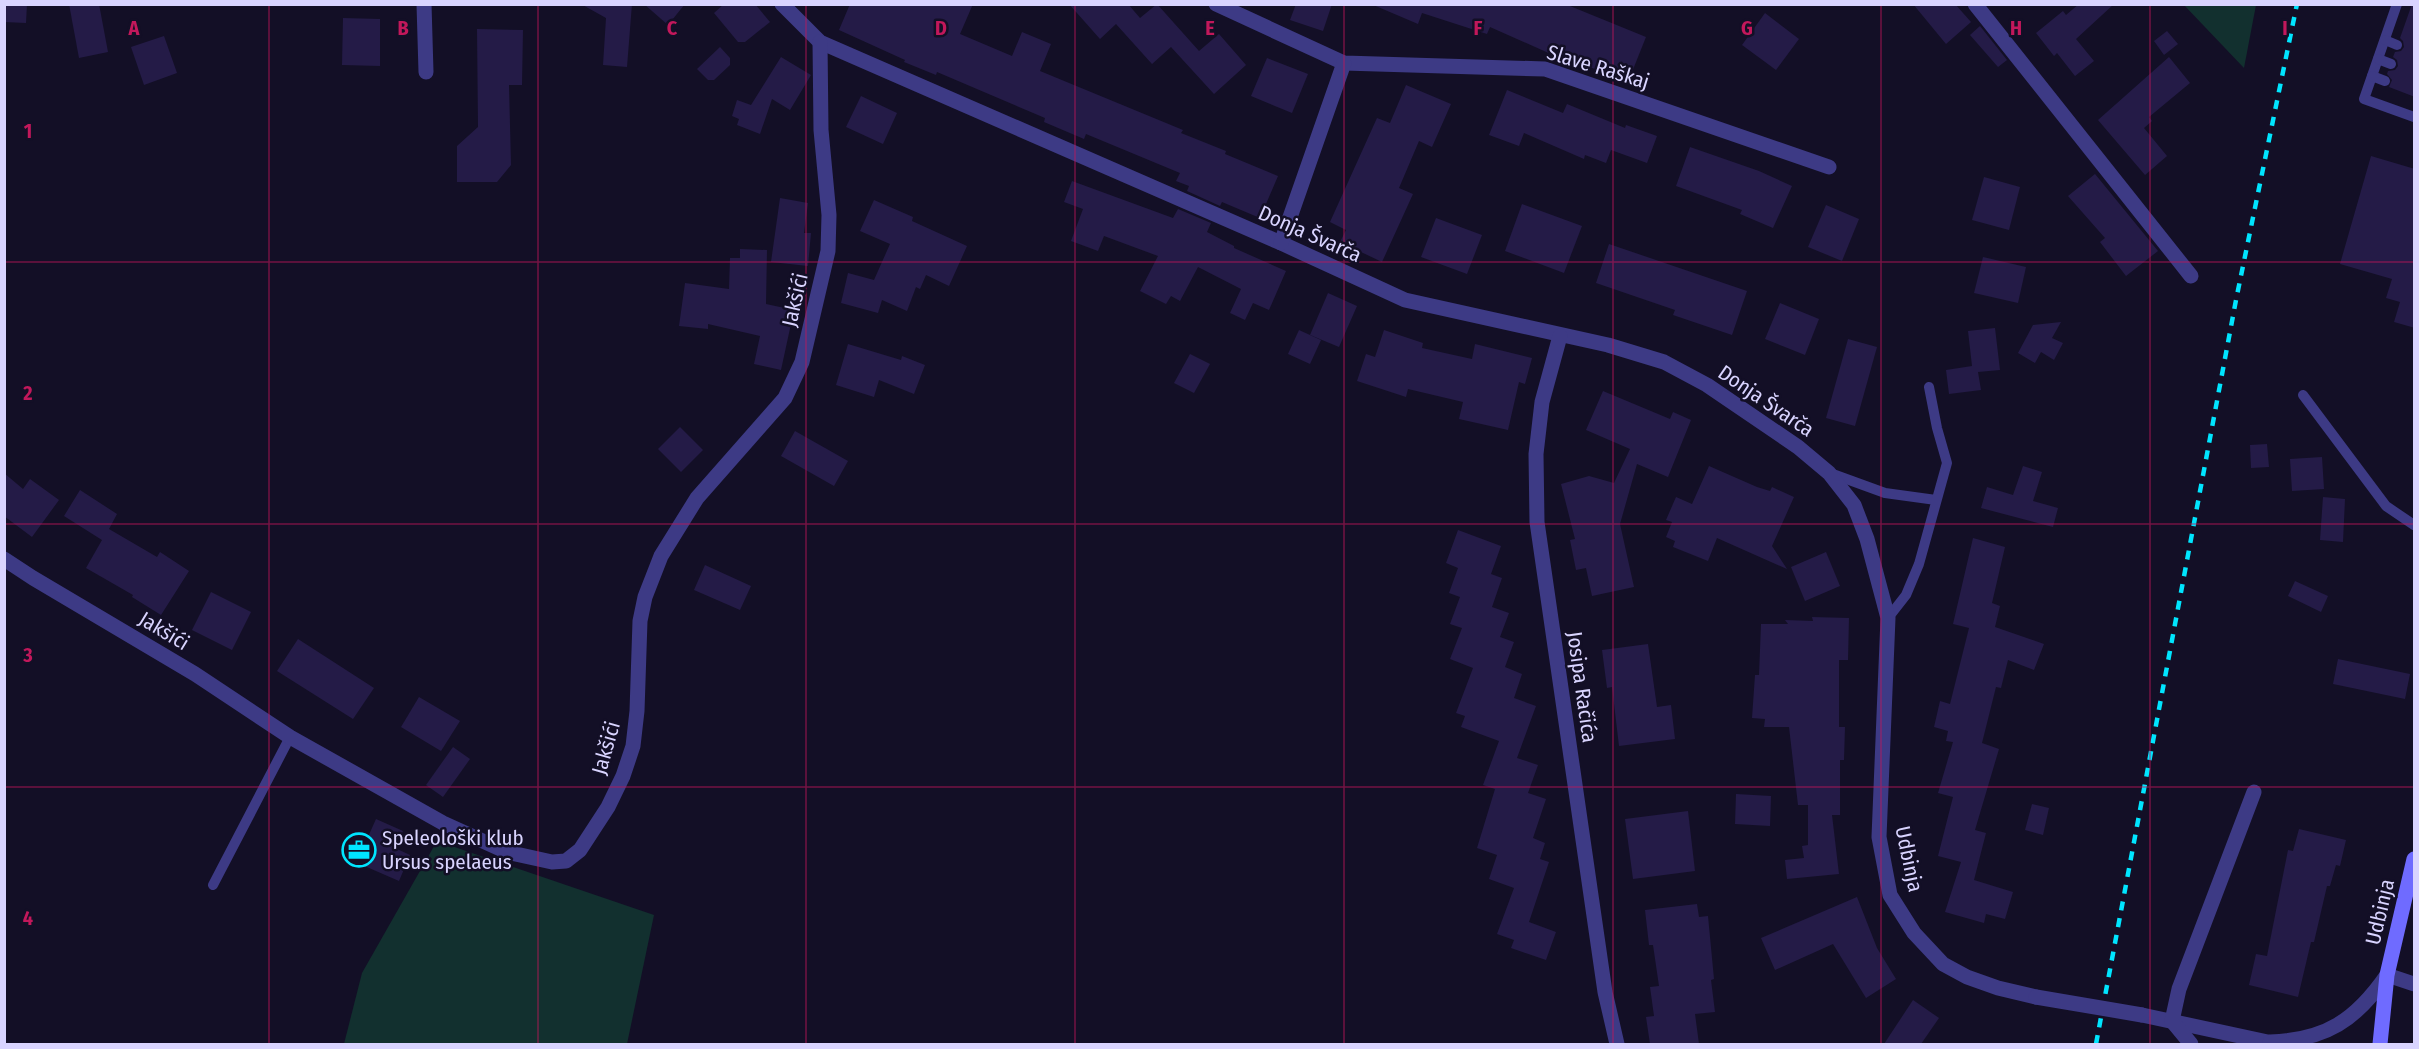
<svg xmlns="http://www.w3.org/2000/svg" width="2419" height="1049" font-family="'Fira Sans Condensed',sans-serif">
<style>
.green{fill:#12302f}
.building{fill:#241b47}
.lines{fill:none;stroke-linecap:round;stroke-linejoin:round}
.lane{stroke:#3d3a85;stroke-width:10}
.street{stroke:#3d3a85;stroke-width:15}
.secondary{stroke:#6f6bff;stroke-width:15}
.rail{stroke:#00e5ff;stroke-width:4.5;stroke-dasharray:9 8;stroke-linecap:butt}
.street-bridge{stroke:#3d3a85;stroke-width:15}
.grid{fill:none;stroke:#c2185b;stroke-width:1.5;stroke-opacity:0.55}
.labels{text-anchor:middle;stroke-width:5;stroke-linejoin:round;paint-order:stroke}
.street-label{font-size:21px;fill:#d9d4ff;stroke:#130f26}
.poi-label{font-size:21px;fill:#d9d4ff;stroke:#130f26;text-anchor:start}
.grid-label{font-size:20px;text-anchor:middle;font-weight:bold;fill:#c2185b;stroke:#130f26;stroke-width:5;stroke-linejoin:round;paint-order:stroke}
</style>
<rect width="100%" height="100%" fill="#130f26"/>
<g class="green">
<path d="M2184 5H2256L2244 68Z"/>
<path d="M437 841 654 915 627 1044H344L362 973Z"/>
</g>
<g class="building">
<path d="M4 4H27L26 23 4 22Z"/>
<path d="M69 4H99L108 52 79 58Z"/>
<path d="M581 4H632L627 67 603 65 606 18Z"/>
<path d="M644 4H685L668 25Z"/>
<path d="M724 4H755L770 22 745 42H738L714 13Z"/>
<path d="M850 4H973L960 34 1012 56 1022 32 1051 44 1040 71 1183 130 1181 133 1226 151 1225 154 1278 176 1260 218 1222 202 1220 206 1187 191 1189 186 1176 181 1180 173 1086 134 1084 139 1044 122 1045 118 937 72 936 75 904 62 905 60 839 30Z"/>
<path d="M1069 4H1128L1140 18 1157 4 1199 51 1219 34 1246 65 1214 94 1171 47 1152 64 1116 24 1100 39Z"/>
<path d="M1296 4H1332L1323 31 1290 20Z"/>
<path d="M1371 4H1565L1646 37 1628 82 1554 53 1553 55 1490 27 1487 34 1422 13 1418 24Z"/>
<path d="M1913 4H1955L1971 22 1946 44Z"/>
<path d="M2079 4H2114L2076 39 2094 61 2075 76 2057 53 2054 56 2036 33 2063 11 2066 15Z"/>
<path d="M2412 4H2415V97L2389 87 2392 80 2387 74 2388 71 2395 70 2398 66 2397 60 2393 57 2395 52 2401 51 2404 47 2403 41 2400 38Z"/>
<path d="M1765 13 1799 39 1776 70 1742 45Z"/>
<path d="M343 18 380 19V66L342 65Z"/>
<path d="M1980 26 2007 60 1998 67 1970 35Z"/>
<path d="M477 29 523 30 522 85H509L511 165 497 182H457V146L478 127Z"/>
<path d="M2167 31 2178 44 2164 55 2154 41Z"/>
<path d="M164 36 177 73 144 85 131 47Z"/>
<path d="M720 47 730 58V65L714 80H708L697 69Z"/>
<path d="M781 57 811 75 790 110 772 99 760 134 737 125 739 119 732 116 737 100 751 105Z"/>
<path d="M2169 57 2190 83 2149 117 2152 121 2144 128 2167 156 2145 175 2098 120Z"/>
<path d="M1267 58 1308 74 1292 113 1251 96Z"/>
<path d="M1406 85 1451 104 1432 147 1419 141 1399 188 1413 194 1382 262 1340 242 1346 230 1330 222 1377 118 1390 123Z"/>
<path d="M1507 90 1563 113 1567 104 1625 128 1626 125 1657 136 1647 163 1611 150 1606 163 1585 155 1584 159 1524 133 1519 146 1489 135Z"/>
<path d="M861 96 897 113 883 144 846 127Z"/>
<path d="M1690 147 1759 171 1792 186 1773 228 1740 214 1742 210 1676 186Z"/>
<path d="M2371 156 2415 169V328L2394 322 2400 302 2386 298 2392 279 2340 264Z"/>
<path d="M2095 174 2158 251 2126 276 2100 242 2105 238 2068 196Z"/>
<path d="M1984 177 2020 187 2009 230 1972 220Z"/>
<path d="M1072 181 1173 218 1178 209 1211 223 1207 232 1234 246V248L1286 271 1269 310 1253 303 1245 320 1230 313 1241 289 1198 267 1180 301 1171 296 1166 304 1140 291 1158 256 1104 236 1098 251 1071 241 1083 209 1064 202Z"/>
<path d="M780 198 808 203 804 233H811L808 266 771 262Z"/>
<path d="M874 200 913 217 912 221 967 246 949 286 926 275 920 289 916 287 907 311 882 300 878 313 841 303 848 273 874 280 890 244 860 231Z"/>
<path d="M1522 204 1582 226 1564 273 1505 251Z"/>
<path d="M1826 205 1859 219 1842 261 1808 247Z"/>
<path d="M1436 218 1482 235 1467 274 1421 257Z"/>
<path d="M1609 244 1747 291 1732 335 1673 315 1675 310 1596 283Z"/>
<path d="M740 249 767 250 766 304 794 310 781 370 754 364 760 336 708 324V329L679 326 685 283 729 289 730 258H740Z"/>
<path d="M1983 257 2026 267 2018 303 1974 293Z"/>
<path d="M1328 293 1357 306 1339 347 1310 335Z"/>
<path d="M1780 303 1819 319 1805 355 1765 339Z"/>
<path d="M2061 322 2052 338 2063 343 2054 360 2041 352 2035 363 2018 353 2033 325Z"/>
<path d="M1995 328 2000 370 1978 372 1981 390 1949 394 1946 370 1972 366 1968 331Z"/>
<path d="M1299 330 1321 340 1310 364 1288 354Z"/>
<path d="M1384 330 1423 343 1422 348 1472 359 1475 344 1532 358 1525 384 1519 382 1508 430 1459 419 1463 402 1408 389 1406 397 1357 381 1366 354 1375 357Z"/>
<path d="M1848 339 1877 347 1855 426 1826 418Z"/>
<path d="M848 344 901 360 902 356 925 365 914 394 879 380 874 397 836 385Z"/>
<path d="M1190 354 1210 364 1194 393 1174 383Z"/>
<path d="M1603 391 1670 419 1673 412 1691 420 1668 477 1637 464 1620 524 1634 587 1592 596 1586 568 1576 570 1570 540 1575 539 1561 484 1589 476 1614 483 1630 449 1586 430Z"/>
<path d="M680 427 703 450 681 472 658 449Z"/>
<path d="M795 431 848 461 834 486 781 456Z"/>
<path d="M2267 444 2269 467 2251 468 2250 445Z"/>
<path d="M2322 457 2324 489 2292 491 2290 459Z"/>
<path d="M1709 466 1757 487 1770 491 1772 487 1794 497 1772 546 1787 569 1717 538 1708 561 1673 547 1675 541 1666 537 1672 522 1666 520 1676 497 1692 504Z"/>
<path d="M2023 466 2042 472 2033 501 2058 508 2053 527 1981 508 1987 487 2013 495Z"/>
<path d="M4 473 23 489 30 479 59 500 32 537 4 516Z"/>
<path d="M80 490 117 514 109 529 157 557 160 552 189 571 161 615 132 597 133 595 86 568 102 540 64 516Z"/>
<path d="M2323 497 2345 499 2343 542 2320 540Z"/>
<path d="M1458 530 1501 546 1491 574 1502 578 1492 607 1509 613 1500 637 1514 642 1505 667 1522 674 1514 698 1536 706 1517 758 1538 765 1528 793 1546 799 1533 838 1545 843 1540 859 1549 862 1529 922 1556 932 1546 960 1511 948 1514 940 1497 934 1514 888 1489 879 1497 855 1477 848 1495 789 1483 785 1499 741 1461 727 1465 716 1456 713 1473 668 1450 659 1462 628 1450 624 1460 597 1449 593 1458 568 1446 563Z"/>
<path d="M1973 538 2005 547 1992 603 2000 606 1995 627 2044 644 2034 670 2008 660 2001 688 1996 687 1982 743 1999 749 1975 830 1986 833 1974 880 2013 892 2005 919 1986 914 1984 923 1945 912 1961 862 1938 856 1953 797 1938 793 1953 742 1946 741 1948 731 1934 727 1940 701 1950 704 1969 628 1953 624Z"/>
<path d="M1826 552 1840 586 1805 601 1791 567Z"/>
<path d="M705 565 751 586 740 610 694 590Z"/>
<path d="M2295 581 2328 596 2321 612 2288 596Z"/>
<path d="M211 592 251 612 232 650 192 630Z"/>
<path d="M1812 617 1849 618 1848 660H1839V727H1845L1844 760H1840V815H1832L1839 874 1787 879 1785 860 1804 858 1802 846 1808 845V805H1798L1789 727H1764L1765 719 1752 718 1755 675H1759L1761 624H1788L1785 620 1813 621Z"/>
<path d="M298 639 374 688 353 719 277 671Z"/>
<path d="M1648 644 1657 707 1671 705 1675 739 1619 746 1612 687 1607 688 1602 650Z"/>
<path d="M2338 659 2410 674 2405 699 2333 684Z"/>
<path d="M419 697 460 721 441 751 401 727Z"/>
<path d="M453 747 470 759 443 797 426 785Z"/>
<path d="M1736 794 1771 796 1770 826 1735 824Z"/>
<path d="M2032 804 2049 808 2043 835 2025 830Z"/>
<path d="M1688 811 1695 871 1633 879 1625 819Z"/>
<path d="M376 819 403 831 395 848 410 855 399 881 346 858 354 841 364 846Z"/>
<path d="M2299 829 2346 840 2340 866 2336 865 2330 886H2327L2314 942H2311L2298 997 2249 985 2256 954 2267 956 2288 850 2293 851Z"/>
<path d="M1857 897 1877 948 1896 979 1866 998 1833 944 1775 970 1761 938Z"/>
<path d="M1697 904 1699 917 1708 916 1714 979 1711 980 1715 1012 1695 1014 1699 1044H1650L1646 1017 1654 1016 1650 987 1659 986 1653 945H1649L1645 910Z"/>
<path d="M1913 1000 1939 1018 1921 1044H1884Z"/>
</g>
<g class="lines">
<g class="lane">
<path d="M2397 4 2364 99 2414 117"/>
<path d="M2385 40 2397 45"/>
<path d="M2378 59 2391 64"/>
<path d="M2372 76 2385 81"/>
<path d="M2303 395 2386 506 2414 525"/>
<path d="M1830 473 1885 493 1936 500"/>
<path d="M1888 618 1906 595 1919 564 1947 463 1937 428 1929 387"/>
<path d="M213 885 290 737"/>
</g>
<g class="street">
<path d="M424 4 426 72"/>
<path d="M782 4 820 42 1281 243 1405 300 1608 345 1664 362 1707 385 1798 447 1829 473 1854 505 1867 539 1888 618 1879 837 1890 895 1914 933 1943 964 1967 977 1998 988 2036 997"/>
<path d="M1216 4 1344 63 1545 69 1829 167"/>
<path d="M1975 4 2191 276"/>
<path d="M1281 243 1344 63"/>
<path d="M1560 336 1542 402 1536 454 1537 522 1605 992 1617 1044"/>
<path d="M4 559 33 578 195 674 290 737 443 823 507 852 552 862 566 861 580 850 608 807 623 776 633 746 637 711 640 621 645 597 661 556 697 498 785 398 802 362 828 251 829 215 821 130 820 42"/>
<path d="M2142 1015 2277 1044"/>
<path d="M2270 1042C2326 1040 2356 1020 2387 975L2414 984"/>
<path d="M2191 1044 2172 1021 2179 989 2254 792"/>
</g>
<path class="secondary" d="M2380 1044 2387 975 2414 859"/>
<path class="rail" d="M2096 1044 2236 300 2297 4"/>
<path class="street-bridge" d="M2036 997 2142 1015"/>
</g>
<path class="grid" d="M269 4V1044M538 4V1044M806 4V1044M1075 4V1044M1344 4V1044M1613 4V1044M1881 4V1044M2150 4V1044M4 262H2414M4 524H2414M4 787H2414"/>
<defs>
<symbol id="office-ring" viewBox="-11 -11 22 22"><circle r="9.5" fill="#130f26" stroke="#00e5ff" stroke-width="1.5"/><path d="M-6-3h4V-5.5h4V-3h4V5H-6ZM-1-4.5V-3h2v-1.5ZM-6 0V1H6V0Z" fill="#00e5ff"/></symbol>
</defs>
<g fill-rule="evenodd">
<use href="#office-ring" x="340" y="831" width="38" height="38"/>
</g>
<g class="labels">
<g class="street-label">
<text transform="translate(1598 67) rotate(17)" y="7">Slave Raškaj</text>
<text transform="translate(1310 234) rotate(24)" y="7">Donja Švarča</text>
<text transform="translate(795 300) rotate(-77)" y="7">Jakšići</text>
<text transform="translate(1766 401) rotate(34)" y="7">Donja Švarča</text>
<text transform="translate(164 631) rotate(31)" y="7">Jakšići</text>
<text transform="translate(1582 687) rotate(82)" y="7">Josipa Račića</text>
<text transform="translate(606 748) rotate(-74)" y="7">Jakšići</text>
<text transform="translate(1909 859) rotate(78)" y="7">Udbinja</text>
<text transform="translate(2380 912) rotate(-77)" y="7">Udbinja</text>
</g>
<g class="poi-label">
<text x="382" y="845">Speleološki klub<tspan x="382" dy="24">Ursus spelaeus</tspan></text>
</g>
</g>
<g class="grid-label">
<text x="134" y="35">A</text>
<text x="403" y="35">B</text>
<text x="672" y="35">C</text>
<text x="941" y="35">D</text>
<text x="1210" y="35">E</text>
<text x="1478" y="35">F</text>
<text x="1747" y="35">G</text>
<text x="2016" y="35">H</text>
<text x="2285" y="35">I</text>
<text x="28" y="138">1</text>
<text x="28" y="400">2</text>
<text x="28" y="662">3</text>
<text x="28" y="925">4</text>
</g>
<rect width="2419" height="1049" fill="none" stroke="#d9d4ff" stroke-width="12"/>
</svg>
